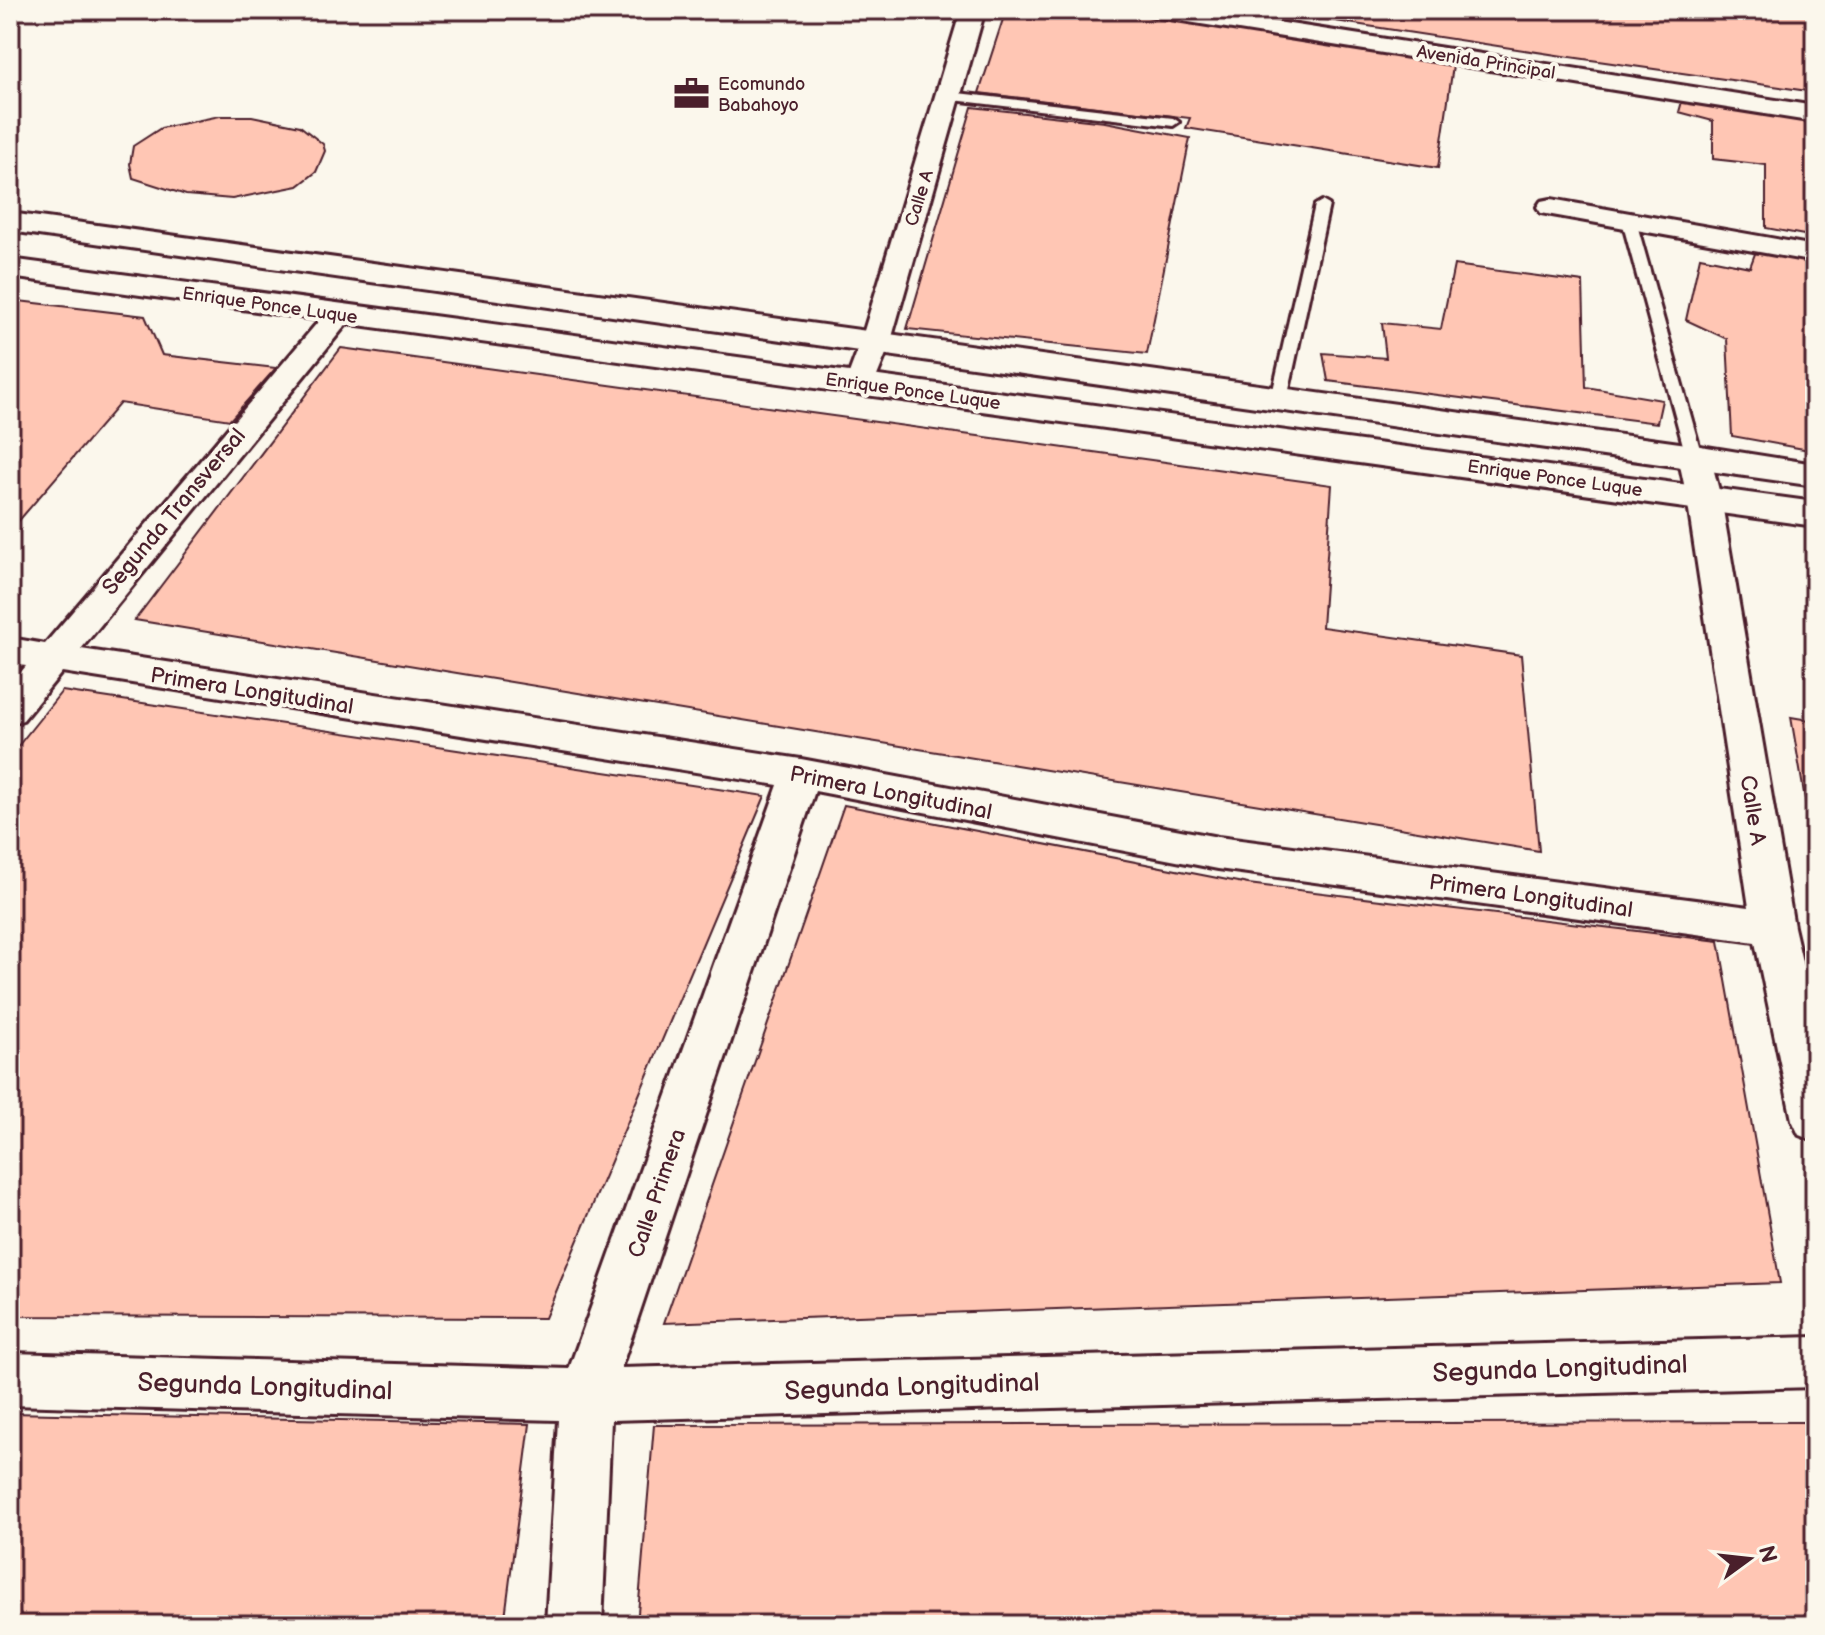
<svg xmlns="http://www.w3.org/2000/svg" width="1825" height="1635" font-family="'Balsamiq Sans',sans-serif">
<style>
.building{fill:#ffc6b4;stroke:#4a1f2b;stroke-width:2}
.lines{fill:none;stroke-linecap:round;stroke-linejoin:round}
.lane-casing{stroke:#4a1f2b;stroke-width:6}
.street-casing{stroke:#4a1f2b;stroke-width:6}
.primary-casing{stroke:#4a1f2b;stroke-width:6}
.lane{fill:#fbf7ec;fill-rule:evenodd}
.street{fill:#fbf7ec;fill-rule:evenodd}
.primary{fill:#fbf7ec;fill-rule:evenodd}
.labels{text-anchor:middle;stroke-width:8;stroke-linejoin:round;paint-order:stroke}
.far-street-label{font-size:18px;fill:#4a1f2b;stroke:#fbf7ec}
.far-poi-label{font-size:18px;fill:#4a1f2b;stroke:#fbf7ec;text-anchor:start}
.street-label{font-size:22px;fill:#4a1f2b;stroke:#fbf7ec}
.near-street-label{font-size:26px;fill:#4a1f2b;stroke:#fbf7ec}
</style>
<rect width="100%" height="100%" fill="#fbf7ec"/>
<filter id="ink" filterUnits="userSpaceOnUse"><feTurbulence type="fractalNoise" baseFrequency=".0125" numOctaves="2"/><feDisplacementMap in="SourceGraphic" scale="16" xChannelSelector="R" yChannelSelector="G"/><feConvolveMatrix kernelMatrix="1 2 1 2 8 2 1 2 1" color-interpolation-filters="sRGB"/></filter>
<g filter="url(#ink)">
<g class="building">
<path d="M1006 10H1109L1247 29 1453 66 1438 168 1186 128 1190 118 979 93Z"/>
<path d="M1264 10H1815V92L1563 56Z"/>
<path d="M1683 98 1815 121V237L1766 228V165L1713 159V121L1679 112Z"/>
<path d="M972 107 1105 122 1190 138 1147 354 907 329Z"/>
<path d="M220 116H252L300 126 323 144 325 151 316 172 298 186 232 199 186 195 133 178 130 164 133 146 161 128Z"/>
<path d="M1756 251 1815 262V451L1732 436 1727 339 1686 320 1700 257 1750 267Z"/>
<path d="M1454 265 1583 282 1586 387 1662 400 1657 423 1328 381 1323 353 1386 358 1382 323 1441 329Z"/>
<path d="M10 300 145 316 162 355 276 368 230 420 120 403 10 531Z"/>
<path d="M341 348 1332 485 1322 627 1521 655 1539 851 135 620Z"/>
<path d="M62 691 765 796 545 1318 10 1316V756Z"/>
<path d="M1791 717 1815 721V858Z"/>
<path d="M844 805 1248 884 1719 941 1780 1283 664 1323Z"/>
<path d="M10 1413 530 1424 504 1625H10Z"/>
<path d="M1815 1422V1625H637L654 1425Z"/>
</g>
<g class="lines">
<defs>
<g id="lane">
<path d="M949 92 1173 118 1179 122 1173 126 945 99V93Z"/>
<path d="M1322 201 1329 205 1287 399 1279 404 1271 399 1315 205Z"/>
<path d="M1629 217 1636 221 1702 456 1700 460H1688L1686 456 1622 221Z"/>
</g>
<g id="street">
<path d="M961 10H985L890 344 871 391 860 393 849 391 845 384 860 344Z"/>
<path d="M1145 10H1201L1815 106V122L1157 17 1149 15Z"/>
<path d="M1551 199 1815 246V262L1541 213 1537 207 1541 201Z"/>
<path d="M339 306 349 309 354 315 349 321 81 649 801 759 1218 837 1749 907 1687 498 1678 456 1683 449 1694 446 1705 449 1710 456 1721 498 1794 927 1815 1018V1141L1799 1135 1792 1120 1755 942 1218 869 815 791 621 1368 1815 1337V1387L611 1420 602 1625H546L558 1420 10 1405V1353L569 1369 778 785 62 672 23 720 10 724V685L26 666 10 664V638L45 644 329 309Z"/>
</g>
<g id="primary">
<path d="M10 213 1694 445 1815 464V486L10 231Z"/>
<path d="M10 259 1815 502V526L10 277Z"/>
</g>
</defs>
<use href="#lane" class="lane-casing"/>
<use href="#street" class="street-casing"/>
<use href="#primary" class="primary-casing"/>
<use href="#lane" class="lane"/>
<use href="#street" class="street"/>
<use href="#primary" class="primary"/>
</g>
</g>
<defs>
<symbol id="office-bare" viewBox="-9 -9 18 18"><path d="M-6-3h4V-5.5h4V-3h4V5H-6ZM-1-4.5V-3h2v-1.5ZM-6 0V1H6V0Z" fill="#4a1f2b" stroke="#fbf7ec" stroke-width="2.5" paint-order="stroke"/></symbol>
</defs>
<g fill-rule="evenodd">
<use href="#office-bare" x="666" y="68" width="51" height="51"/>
</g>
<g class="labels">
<g class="far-street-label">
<text transform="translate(1486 62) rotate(9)" y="6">Avenida Principal</text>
<text transform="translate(919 198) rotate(-73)" y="6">Calle A</text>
<text transform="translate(270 305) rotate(8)" y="6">Enrique Ponce Luque</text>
<text transform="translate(913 391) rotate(8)" y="6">Enrique Ponce Luque</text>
<text transform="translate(1555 478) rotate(8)" y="6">Enrique Ponce Luque</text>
</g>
<g class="far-poi-label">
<text x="718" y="90">Ecomundo<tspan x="718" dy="21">Babahoyo</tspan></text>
</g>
<g class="street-label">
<text transform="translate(173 511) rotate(-50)" y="8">Segunda Transversal</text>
<text transform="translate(252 690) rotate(9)" y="8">Primera Longitudinal</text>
<text transform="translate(891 792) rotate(11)" y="8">Primera Longitudinal</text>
<text transform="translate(1754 810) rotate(81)" y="8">Calle A</text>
<text transform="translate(1531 895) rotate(8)" y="8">Primera Longitudinal</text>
<text transform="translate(656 1193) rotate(-71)" y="8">Calle Primera</text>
</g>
<g class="near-street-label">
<text transform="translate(1560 1368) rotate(-2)" y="9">Segunda Longitudinal</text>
<text transform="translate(265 1386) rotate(2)" y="9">Segunda Longitudinal</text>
<text transform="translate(912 1386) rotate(-2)" y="9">Segunda Longitudinal</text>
</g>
</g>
<rect width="1825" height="1635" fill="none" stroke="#fbf7ec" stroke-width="40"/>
<rect x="20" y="20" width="1785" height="1595" fill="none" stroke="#4a1f2b" stroke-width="3" filter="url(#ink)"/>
<g transform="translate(1749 1559) rotate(75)" stroke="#fbf7ec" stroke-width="6" paint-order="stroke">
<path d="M0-6L14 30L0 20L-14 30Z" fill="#4a1f2b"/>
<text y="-12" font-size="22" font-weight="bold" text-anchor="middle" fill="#4a1f2b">N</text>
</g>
</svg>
